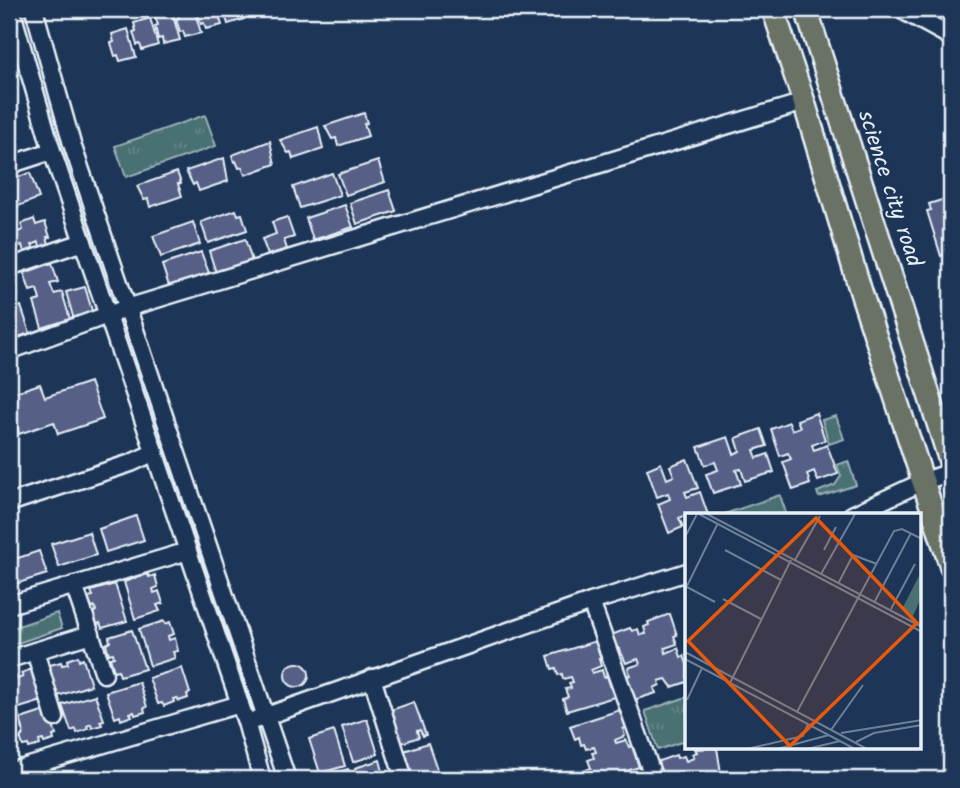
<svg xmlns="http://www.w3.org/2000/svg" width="960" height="788" font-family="Kalam,sans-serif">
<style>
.grass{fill:url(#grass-tufts);stroke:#99b0b6;stroke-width:2}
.building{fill:#575f86;stroke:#e8f1f8;stroke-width:2}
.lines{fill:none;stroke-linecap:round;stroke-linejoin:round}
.minor-casing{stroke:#e8f1f8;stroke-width:21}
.major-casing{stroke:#e8f1f8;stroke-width:26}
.minor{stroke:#1d3557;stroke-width:16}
.major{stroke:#6b7165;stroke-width:21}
.labels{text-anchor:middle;stroke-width:5;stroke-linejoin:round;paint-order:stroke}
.street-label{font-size:23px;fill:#e8f1f8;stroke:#1d3557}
.inset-road{fill:none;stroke:#6e8097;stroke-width:2}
.view{fill:#e8590c;fill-opacity:0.15;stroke:#e8590c;stroke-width:3.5}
.inset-edge{fill:none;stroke:#e8f1f8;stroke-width:3.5}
</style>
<defs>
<pattern id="grass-tufts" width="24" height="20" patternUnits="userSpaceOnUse" patternTransform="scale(1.75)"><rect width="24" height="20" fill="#4a7073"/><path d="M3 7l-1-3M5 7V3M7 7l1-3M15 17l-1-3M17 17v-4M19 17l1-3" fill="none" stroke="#648588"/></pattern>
</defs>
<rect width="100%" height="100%" fill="#1d3557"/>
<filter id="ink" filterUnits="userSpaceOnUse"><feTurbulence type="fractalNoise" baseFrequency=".0143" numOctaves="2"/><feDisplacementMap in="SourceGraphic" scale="14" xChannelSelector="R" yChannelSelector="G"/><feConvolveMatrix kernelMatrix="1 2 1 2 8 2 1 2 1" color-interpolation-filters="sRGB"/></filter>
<g filter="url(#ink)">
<g class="grass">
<path d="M205 115 216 146 126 177 115 146Z"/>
<path d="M836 416 844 439 829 444 822 420Z"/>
<path d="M848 461 856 485 819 497 817 492 835 485 841 476 837 465Z"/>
<path d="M780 495 786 513 780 515H728L727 513Z"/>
<path d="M57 613 62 628 9 646V629Z"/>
<path d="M687 697V740L658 750 645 711Z"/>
</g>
<g class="building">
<path d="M181 9H194L201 33 185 37 183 31 180 32 176 19 179 18 177 10Z"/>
<path d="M199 9H217L222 25 206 29 204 23 201 24 197 11Z"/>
<path d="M220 9H242L244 19 228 24 226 18H223Z"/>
<path d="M172 12 180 40 163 44 162 38 158 39 155 26 158 25 155 17Z"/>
<path d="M150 18 158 45 142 50 140 44 137 45 133 32 136 31 134 23Z"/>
<path d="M128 29 136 57 120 61 118 55 115 56 111 43 114 42 112 34Z"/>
<path d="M364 113 367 123 364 124 368 136 338 146 336 138 332 139 325 126Z"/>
<path d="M9 124 18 146 11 148 12 152 9 153Z"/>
<path d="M318 127 323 149 293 159 291 152 288 153 280 140Z"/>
<path d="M270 141 275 164 245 175 242 167 239 168 236 161 234 162 232 155Z"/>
<path d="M224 158 228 181 199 191 196 183 193 185 186 171Z"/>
<path d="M378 161 385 182 346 195 338 174Z"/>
<path d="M177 172 181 183 178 184 182 196 150 207 148 199 144 200 137 186Z"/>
<path d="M30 173 39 198 16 207 9 180Z"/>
<path d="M332 173 340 195 300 208 293 187Z"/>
<path d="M389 190 396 211 357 224 350 203Z"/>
<path d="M951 197V259L947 261 945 254 941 256 927 211 931 210 929 204Z"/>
<path d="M345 205 353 227 313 240 306 218Z"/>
<path d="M236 210 238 215 242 214 247 230 208 243 201 222Z"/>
<path d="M287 217 294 237 284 240 287 249 268 255 262 239 276 234 272 222Z"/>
<path d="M34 219 36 225 45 222 50 237H47L49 244 40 248 39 242 32 245 34 249 24 252 22 245 19 246 15 233 23 230 21 224Z"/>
<path d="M193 222 200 244 161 257 153 236Z"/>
<path d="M245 239 252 261 216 273 209 251Z"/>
<path d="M201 252 209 273 169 286 162 265Z"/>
<path d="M52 263 58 282 50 284 54 294 62 292 70 319 42 328 34 302 40 300 37 289 30 291 24 273Z"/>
<path d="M12 278 18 296 10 299 13 309 21 306 30 333 9 340V279Z"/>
<path d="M85 287 93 314 74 320 66 292Z"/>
<path d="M90 382 103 419 58 434 54 422 19 434 9 402V394L40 384 45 397Z"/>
<path d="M816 413 825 440 812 445 814 450 827 445 838 474 818 481 814 471 807 474 810 484 793 490 783 462 791 459 788 453 780 456 771 429 789 422 792 430 800 427 797 420Z"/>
<path d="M761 429 767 446 754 450 757 458 768 454 774 472 745 481 741 469 736 470 741 484 713 493 706 474 718 470 715 462 705 465 698 447 728 437 734 454 740 451 736 438Z"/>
<path d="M687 459 698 488 685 492 687 497 700 492 708 515H687L679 518 683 527 669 533 658 504 670 499 668 493 657 497 647 469 661 463 667 479 674 476 670 466Z"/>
<path d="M136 516 144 540 106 552 99 529Z"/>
<path d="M89 532 96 555 59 567 51 544Z"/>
<path d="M39 551 47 574 9 586V561Z"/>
<path d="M148 574 149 577 155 575 158 587 153 589 154 593 159 591 163 603 157 605 160 611 135 619 124 582Z"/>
<path d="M115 584 127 621 102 628 100 623 96 625 92 613 96 611 95 607 91 608 88 597 93 596 91 591Z"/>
<path d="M670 614 677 635 674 636 677 644 665 648 666 653 678 648 681 657 684 656 687 664V682L672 687 666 679 659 681 660 685 654 688 656 693 634 700 626 677 630 675 628 668 640 664 638 659 626 663 619 648H616L611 635 630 628 632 631 638 629 640 635 646 634 644 627 649 625 648 622Z"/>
<path d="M164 621 165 624 170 622 174 634 168 636 169 640 175 638 178 651 173 652 175 658 150 666 139 629Z"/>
<path d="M132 630 145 669 120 676 118 670 114 671 110 658 114 657 113 653 109 654 106 644 110 642 109 637Z"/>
<path d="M596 641 601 659H599L601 666 591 670 592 673 602 670 604 677 607 676 614 697 567 711 563 699 568 697 565 689 571 688 569 683 573 682 571 677 563 679 562 674 558 675 556 668 552 669 548 656Z"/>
<path d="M78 656 79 661 83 659 91 685 55 697 47 670 51 669 50 665 61 662 62 665 68 664 67 660Z"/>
<circle cx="297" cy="675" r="12"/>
<path d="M182 668 190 693 187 694 188 698 179 701 177 698 173 699 174 702 164 706 162 703 158 704 149 678Z"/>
<path d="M32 669 45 700 10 711 9 677 15 675 17 679 23 677 21 673Z"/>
<path d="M139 682 147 707 144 708 145 712 135 715 134 712 130 713 132 716 121 720 120 716 115 718 106 692Z"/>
<path d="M95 695 104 720 100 721 102 725 92 728 91 724 87 726 88 729 77 733 76 729 71 731 62 705Z"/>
<path d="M414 702 426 735 423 736 420 730 417 731 419 737 402 743 391 710Z"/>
<path d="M48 710 56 735 53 736 54 740 44 743 43 740 39 741 40 745 29 748 28 745 23 746 15 721Z"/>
<path d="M620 710 626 728 623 729 625 736 615 740 616 743 626 740 629 747 632 746 639 767 602 779H589L586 770 591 768 588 760 594 758 592 753 596 752 594 747 586 749 584 744 581 745 579 737 575 739 570 726Z"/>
<path d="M367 719 378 754 353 762 342 727Z"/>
<path d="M334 731 345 766 320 773 309 739Z"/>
<path d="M428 743 439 775 435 777 433 771 429 773 431 778 414 779 404 751Z"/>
<path d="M717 748 721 773 708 777 709 779H666L664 775 661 776 656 762 676 755 677 758 684 756 686 761 694 758 692 754 697 752 695 749Z"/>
<path d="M380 760 385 779H358L355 768Z"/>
<path d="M348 769 351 779H323V777Z"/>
</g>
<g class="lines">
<defs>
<g id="minor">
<path d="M11 9 52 151 246 722 262 779"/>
<path d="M34 9 72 144 287 779"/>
<path d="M900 9 951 37"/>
<path d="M9 165 52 151"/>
<path d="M9 267 83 242"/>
<path d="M9 351 127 308 804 102"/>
<path d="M9 503 131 463 155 452"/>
<path d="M852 515 922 482 951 472"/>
<path d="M74 585 104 674"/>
<path d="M591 602 654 779"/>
<path d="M9 605 188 551"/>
<path d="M35 651 55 718"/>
<path d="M9 659 91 634"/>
<path d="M372 678 404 779"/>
<path d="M9 716 14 731"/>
<path d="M255 720 591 602 687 572"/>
<path d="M9 772 240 704"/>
</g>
<g id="major">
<path d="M773 9 804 102 861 292 951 567"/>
<path d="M806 9 951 464"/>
</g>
</defs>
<use href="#minor" class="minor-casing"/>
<use href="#major" class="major-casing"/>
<use href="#minor" class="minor"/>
<use href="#major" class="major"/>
</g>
</g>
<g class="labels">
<g class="street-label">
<text transform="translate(891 188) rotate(72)" y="8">science city road</text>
</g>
</g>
<g transform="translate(685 513)">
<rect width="236" height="236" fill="#1d3557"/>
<path d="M236 59V85L228 103 217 96Z" fill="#4a7073"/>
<path class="inset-road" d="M14 1 237 119M22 1 237 114M0 24 12 1M40 37 96 67M139 37 151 14M110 47 135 3M136 61 170 1M154 69 168 42 192 51M2 74 30 89M0 77 33 10M38 86 76 106M190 88 226 20M206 96 230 51M0 139 182 236M0 146 170 236M45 170 106 47M2 187 17 155M112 199 209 18 217 16 237 26M146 217 178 172M156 220 237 207M171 229 189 220 237 212M62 236 118 223 123 211M92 236 144 222M122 236 155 228"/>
<path class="view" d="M131 5 232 110 105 233 3 128Z"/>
<rect width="236" height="236" class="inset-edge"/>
</g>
<rect width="960" height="788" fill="none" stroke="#1d3557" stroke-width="35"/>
<rect x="18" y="18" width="925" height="753" fill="none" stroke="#e8f1f8" stroke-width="2.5" filter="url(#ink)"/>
</svg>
